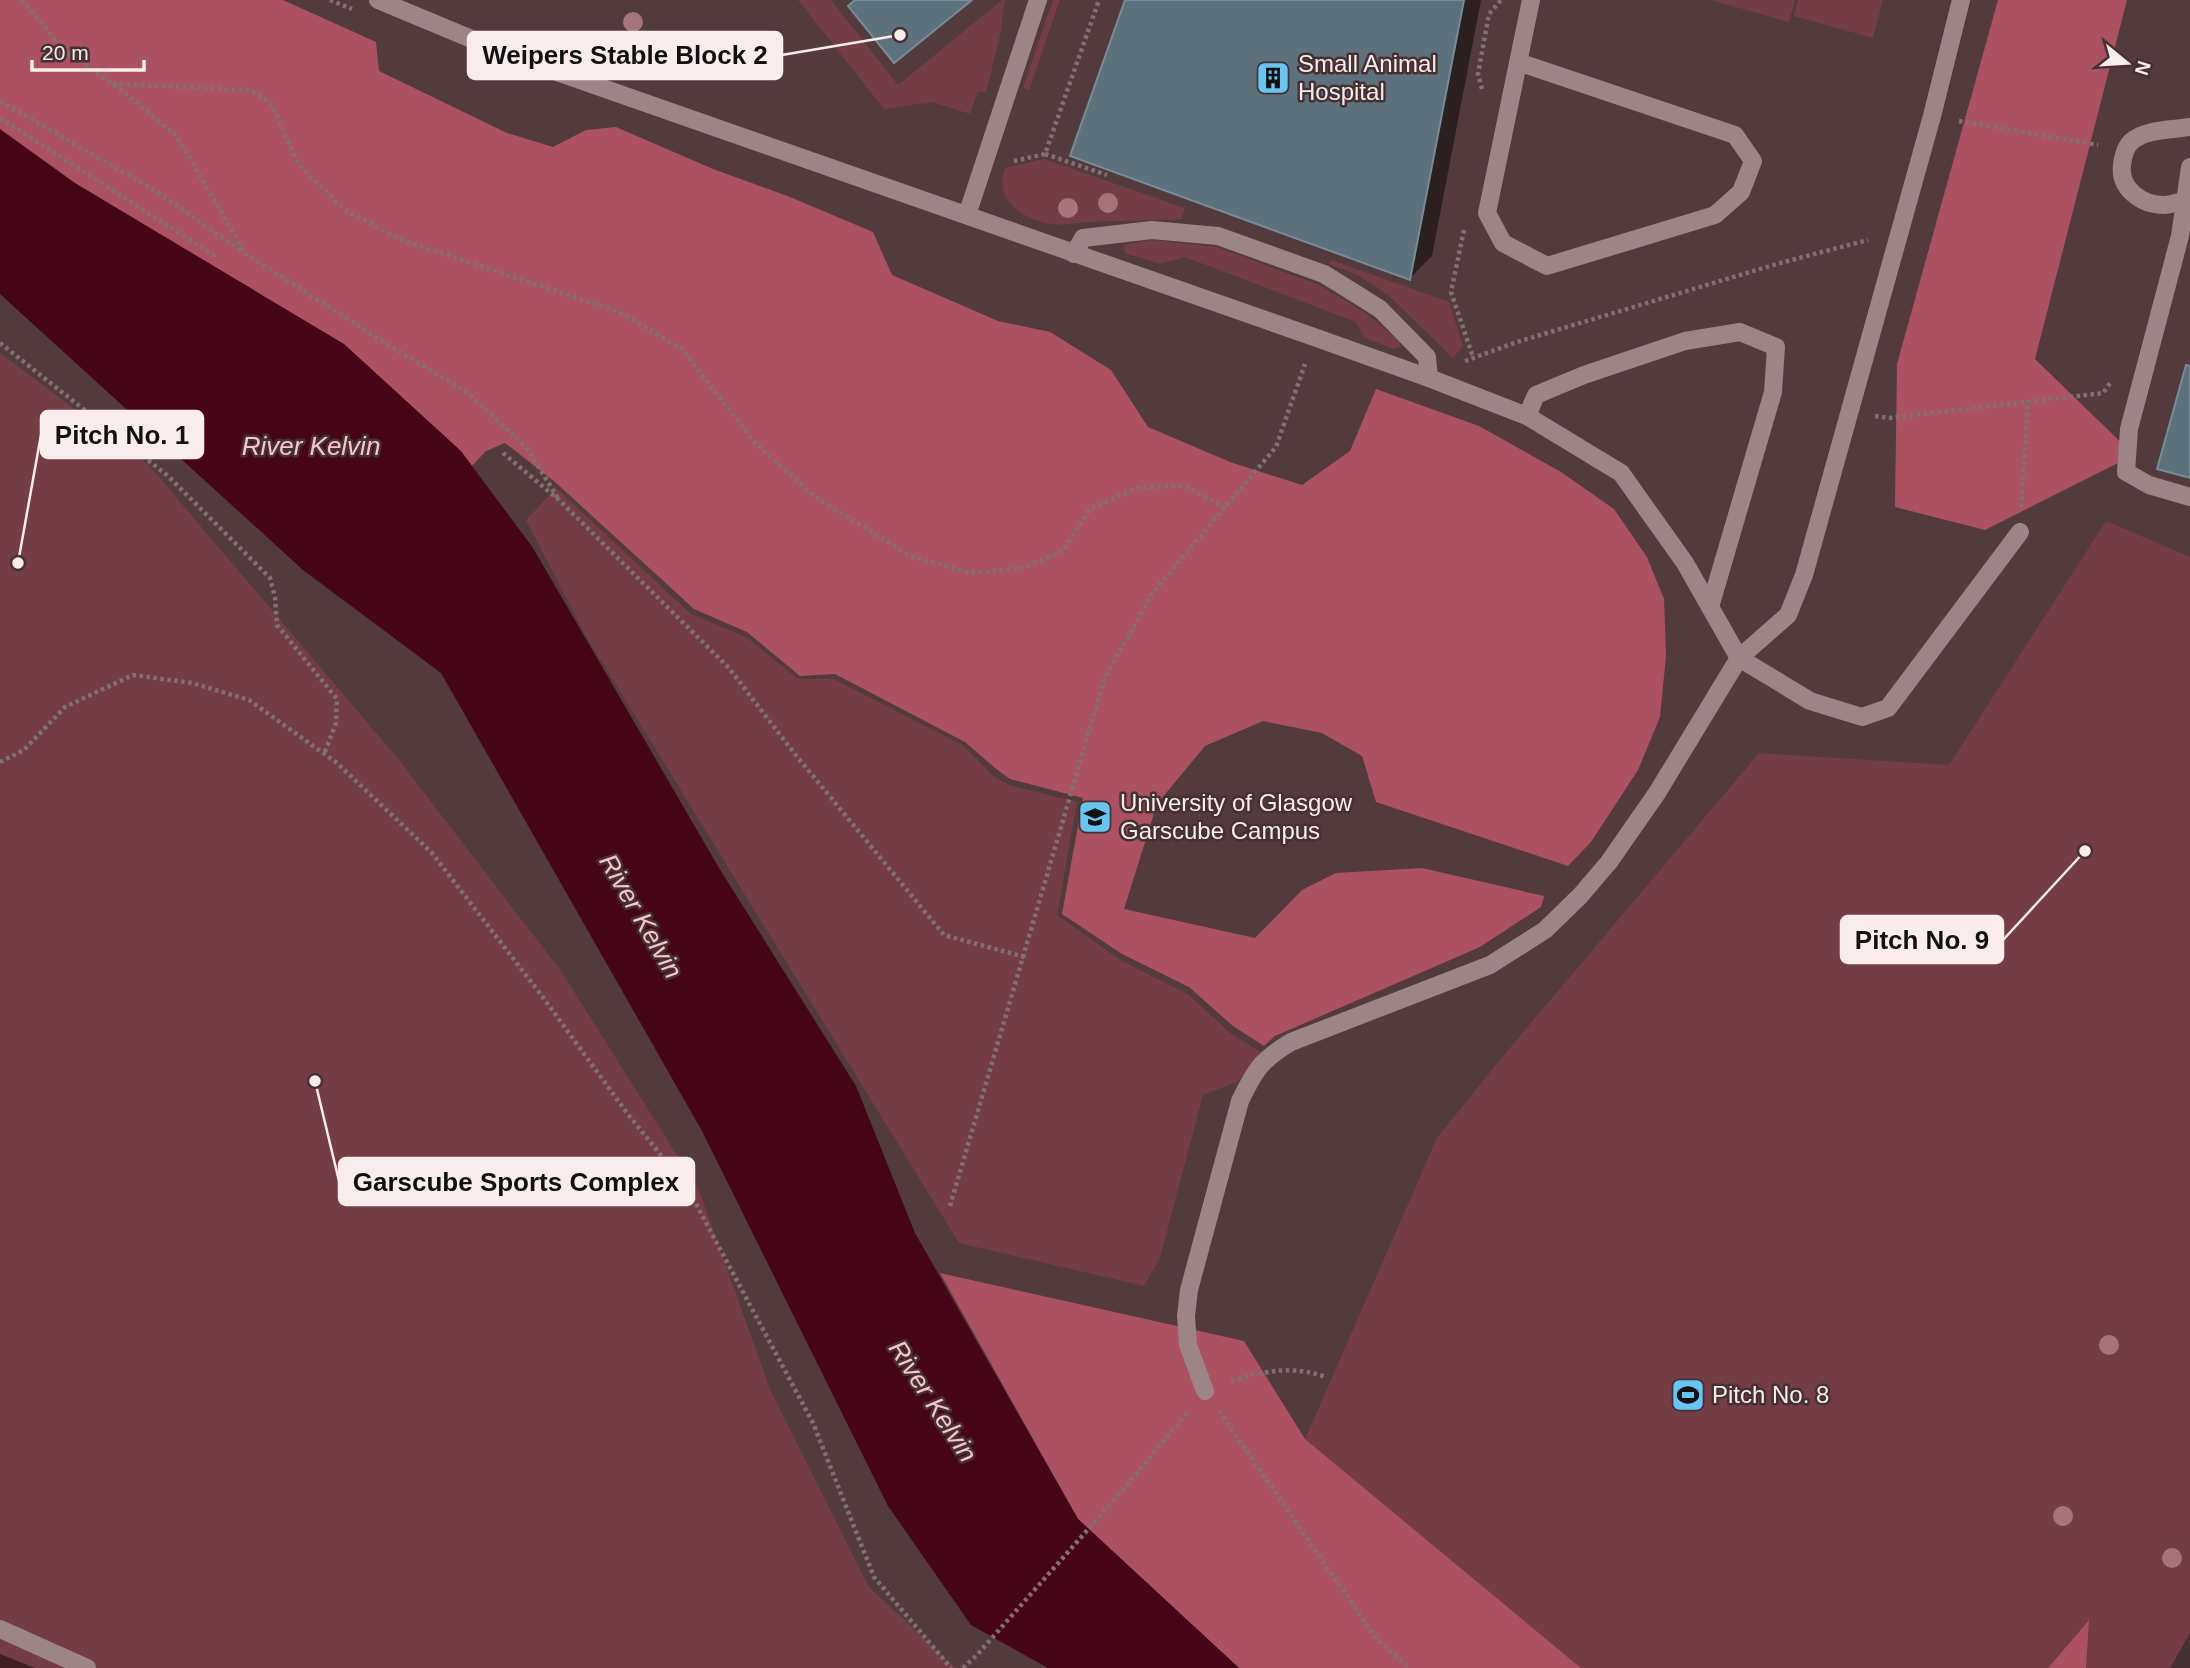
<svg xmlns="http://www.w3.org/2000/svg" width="2190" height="1668" font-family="Arial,sans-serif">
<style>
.built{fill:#533a3d}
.green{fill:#743c45}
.forest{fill:#ac5161}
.water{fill:#470518}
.shadow{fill:#0007}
.building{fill:#5d717c;stroke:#778b96;stroke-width:2}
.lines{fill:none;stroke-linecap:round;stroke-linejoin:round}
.path{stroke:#817072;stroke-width:4.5;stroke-dasharray:3.5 3.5;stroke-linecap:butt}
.service{stroke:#9c8487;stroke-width:18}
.tree{fill:#a7747b}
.labels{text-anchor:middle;stroke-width:5;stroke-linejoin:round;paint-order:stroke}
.poi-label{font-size:24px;fill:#f9eced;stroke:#453134;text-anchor:start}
.water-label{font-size:26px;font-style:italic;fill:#f9c5cb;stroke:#453134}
.leader{fill:none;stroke:#f9eced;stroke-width:2.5}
.callout-dot{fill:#f9eced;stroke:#453134;stroke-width:2.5}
.callout{fill:#f9eced;stroke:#f9eced;stroke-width:2.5}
.callout-label{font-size:26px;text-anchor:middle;font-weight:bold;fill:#111}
</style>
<rect width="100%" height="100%" fill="#453134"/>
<path class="built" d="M0 0H2190V1633L2170 1668H0Z"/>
<g class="green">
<path d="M798 0H831L898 85 1002 0H1005L1000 35 986 93 978 91 970 114 932 102 884 109Z"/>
<path d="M1053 0H1060L1029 90 1023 88Z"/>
<path d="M1711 0H1795L1789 22Z"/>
<path d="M1798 0H1883L1873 38 1794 16Z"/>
<path d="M1044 159 1185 208 1181 219C1150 220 1119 221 1087 222 1076 223 1061 226 1049 224 1022 219 993 198 1005 168Z"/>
<path d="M1150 240 1217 247 1319 285 1366 313 1399 341 1400 346 1393 349 1365 338 1356 322 1185 257 1160 264 1125 253 1123 246 1128 244Z"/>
<path d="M1331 260 1449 302 1463 346 1453 358 1388 295 1358 275 1329 264Z"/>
<path d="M0 353 148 464 399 760 561 971 699 1190 770 1389 869 1587 956 1668H0Z"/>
<path d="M556 488 691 614 746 637 798 679H834L964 746 993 776 1009 785 1077 802 1057 915 1122 961 1188 994 1230 1033 1264 1054 1237 1082 1203 1095 1160 1258 1144 1286 959 1243 586 636 526 520Z"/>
<path d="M2106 521 2190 557V1633L2170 1668H2086L2088 1621 2048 1668H1581L1305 1439 1437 1138 1503 1056 1759 753 1949 765Z"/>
</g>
<g class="forest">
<path d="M0 0H283L376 42 379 71 507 133 553 147 586 130 616 127 713 169 790 197 873 232 892 275 998 321 1050 332 1111 370 1148 427 1230 462 1302 485 1350 451 1376 389 1479 426 1561 472 1614 509 1647 557 1664 599 1666 656 1660 717 1638 770 1591 842 1568 866 1376 802 1362 756 1322 733 1263 721 1205 746 1157 804 1124 909 1255 938 1302 890 1336 873 1422 868 1544 896 1541 907 1480 947 1275 1036 1264 1046 1233 1026 1189 987 1122 954 1062 914 1083 798 1010 779 995 768 965 742 835 674 800 676 747 632 694 609 555 482 505 443 486 451 467 471 0 143Z"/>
<path d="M1998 0H2127L2035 359 2134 455 1985 530 1895 507 1897 364Z"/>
<path d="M940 1273 1244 1341 1305 1439 1581 1668H1239L1078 1519Z"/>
<path d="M2089 1620 2086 1668H2048Z"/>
</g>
<path class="water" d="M0 129 75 183 344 344 461 451 533 548 719 868 856 1086 915 1233 1078 1519 1239 1668H1048L971 1625 888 1506 702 1131 441 673 303 570 0 294Z"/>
<g class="shadow">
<path d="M1126 0H1481L1432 256 1410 278Z"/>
<path d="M0 1654 35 1668H0Z"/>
</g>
<g class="building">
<path d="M855 0H972L894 63 848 6Z"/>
<path d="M1125 0H1464L1410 280 1070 156Z"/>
<path d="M2186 365 2190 366V478L2157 469Z"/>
</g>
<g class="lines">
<g class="path">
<path d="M22 0 63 50 113 84 176 135 245 253 390 346 468 393 527 448 559 500"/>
<path d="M330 0 352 9"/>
<path d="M113 84 250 90 271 103 298 164 345 210 399 239 619 312 682 349 755 443 818 499 910 556 970 573 1023 568 1063 551 1090 509 1137 488 1185 486 1225 508"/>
<path d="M1482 89 1478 74 1489 14 1501 0"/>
<path d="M0 101 159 193 243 252"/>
<path d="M0 118 218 258"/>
<path d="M1959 121 2098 145"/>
<path d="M1045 154 1107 175"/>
<path d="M1014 161 1045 154 1099 0"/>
<path d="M1464 230 1451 292 1473 357"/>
<path d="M0 343 168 476 270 578 275 597 277 625 337 699 336 723 324 754"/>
<path d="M1465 361 1517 342 1780 263 1868 240"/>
<path d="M1875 416 1889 418 2103 393 2111 382"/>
<path d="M503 453 559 500 729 668 794 753 944 935 1025 957"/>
<path d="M2021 507 2028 401"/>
<path d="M0 762 24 750 65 707 133 675 192 683 249 700 337 763 432 853 542 996 627 1113 688 1189 813 1423 874 1577 951 1668"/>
<path d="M950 1206 1105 677 1154 591 1276 447 1305 364"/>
<path d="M1231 1381C1264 1371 1293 1365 1326 1377"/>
<path d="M1219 1411 1378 1641 1410 1668"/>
<path d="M963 1668 977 1655 1121 1492 1188 1411"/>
</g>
<g class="service">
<path d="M378 0 517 58 1314 337 1429 378 1527 416 1621 473 1685 563 1739 658 1810 701 1862 717 1888 708 2020 532"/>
<path d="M1518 62 1735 135 1753 161 1741 192 1715 215 1547 266 1503 243 1487 213 1531 0"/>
<path d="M2190 167 2180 236 2129 429 2126 472 2149 485 2190 497"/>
<path d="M2185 201C2178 202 2171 205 2164 205 2142 205 2119 189 2122 165 2123 157 2126 146 2132 141 2147 129 2172 130 2190 127"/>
<path d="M967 215 1038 0"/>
<path d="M1074 254 1083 238 1152 230 1218 236 1324 274 1380 309 1427 357 1429 378"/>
<path d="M1527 416 1536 395 1584 375 1685 341 1740 332 1776 347 1773 392 1710 607"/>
<path d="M1205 1391 1188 1345 1186 1316 1189 1290 1240 1101C1255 1070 1261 1060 1291 1042L1490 965 1545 930 1580 896 1609 862 1657 793 1739 658 1788 615 1804 575 1932 116 1961 0"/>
<path d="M0 1629 87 1668"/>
</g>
</g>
<g class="tree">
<circle cx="633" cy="22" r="10"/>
<circle cx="1108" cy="203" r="10"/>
<circle cx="1068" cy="208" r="10"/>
<circle cx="2109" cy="1345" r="10"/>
<circle cx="2063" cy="1516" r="10"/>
<circle cx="2172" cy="1558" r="10"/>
</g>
<defs>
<symbol id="building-square" viewBox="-11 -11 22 22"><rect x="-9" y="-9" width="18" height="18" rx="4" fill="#68c4f0" stroke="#453134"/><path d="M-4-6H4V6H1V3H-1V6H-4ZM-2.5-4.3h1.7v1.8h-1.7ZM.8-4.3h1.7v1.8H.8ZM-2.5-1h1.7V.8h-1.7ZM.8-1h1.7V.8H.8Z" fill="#111"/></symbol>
<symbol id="university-square" viewBox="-11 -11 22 22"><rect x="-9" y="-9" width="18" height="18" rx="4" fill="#68c4f0" stroke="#453134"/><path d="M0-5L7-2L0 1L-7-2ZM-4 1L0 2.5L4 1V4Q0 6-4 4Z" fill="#111"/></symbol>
<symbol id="stadium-square" viewBox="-11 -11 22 22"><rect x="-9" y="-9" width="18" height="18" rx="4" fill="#68c4f0" stroke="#453134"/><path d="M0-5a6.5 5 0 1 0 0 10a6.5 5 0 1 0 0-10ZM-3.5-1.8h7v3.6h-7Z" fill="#111"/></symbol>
</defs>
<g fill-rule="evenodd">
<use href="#building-square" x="1254" y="59" width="38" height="38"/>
<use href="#university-square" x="1076" y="798" width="38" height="38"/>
<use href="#stadium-square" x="1669" y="1376" width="38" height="38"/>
</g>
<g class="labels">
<g class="poi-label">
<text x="1298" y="72">Small Animal<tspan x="1298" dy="28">Hospital</tspan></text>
<text x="1120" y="811">University of Glasgow<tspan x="1120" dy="28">Garscube Campus</tspan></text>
<text x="1712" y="1403">Pitch No. 8</text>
</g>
<g class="water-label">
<text x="311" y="455">River Kelvin</text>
<text transform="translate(641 916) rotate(60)" y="9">River Kelvin</text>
<text transform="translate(933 1401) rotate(57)" y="9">River Kelvin</text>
</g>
</g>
<path class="leader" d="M900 35L782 55M18 563L41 435M2085 851L2003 940M315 1081L339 1181"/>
<g class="callout-dot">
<circle cx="900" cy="35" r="7"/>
<circle cx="18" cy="563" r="7"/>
<circle cx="2085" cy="851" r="7"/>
<circle cx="315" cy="1081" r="7"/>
</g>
<g class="callout">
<rect x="468" y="32" width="314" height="47" rx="7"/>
<rect x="41" y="411" width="162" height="47" rx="7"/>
<rect x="1841" y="916" width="162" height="47" rx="7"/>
<rect x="339" y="1158" width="355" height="47" rx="7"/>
</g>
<g class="callout-label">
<text x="625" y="64">Weipers Stable Block 2</text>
<text x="122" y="444">Pitch No. 1</text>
<text x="1922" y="949">Pitch No. 9</text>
<text x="516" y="1191">Garscube Sports Complex</text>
</g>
<g transform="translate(2127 63) rotate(108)" stroke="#453134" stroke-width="5" paint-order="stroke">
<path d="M0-5L12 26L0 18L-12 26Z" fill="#f9eced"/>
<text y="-10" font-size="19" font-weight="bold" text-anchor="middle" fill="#f9eced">N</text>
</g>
<path d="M32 60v10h112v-10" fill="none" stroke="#f9eced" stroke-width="3.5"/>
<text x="42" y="60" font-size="21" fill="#f9eced" stroke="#453134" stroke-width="5" paint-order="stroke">20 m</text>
</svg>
